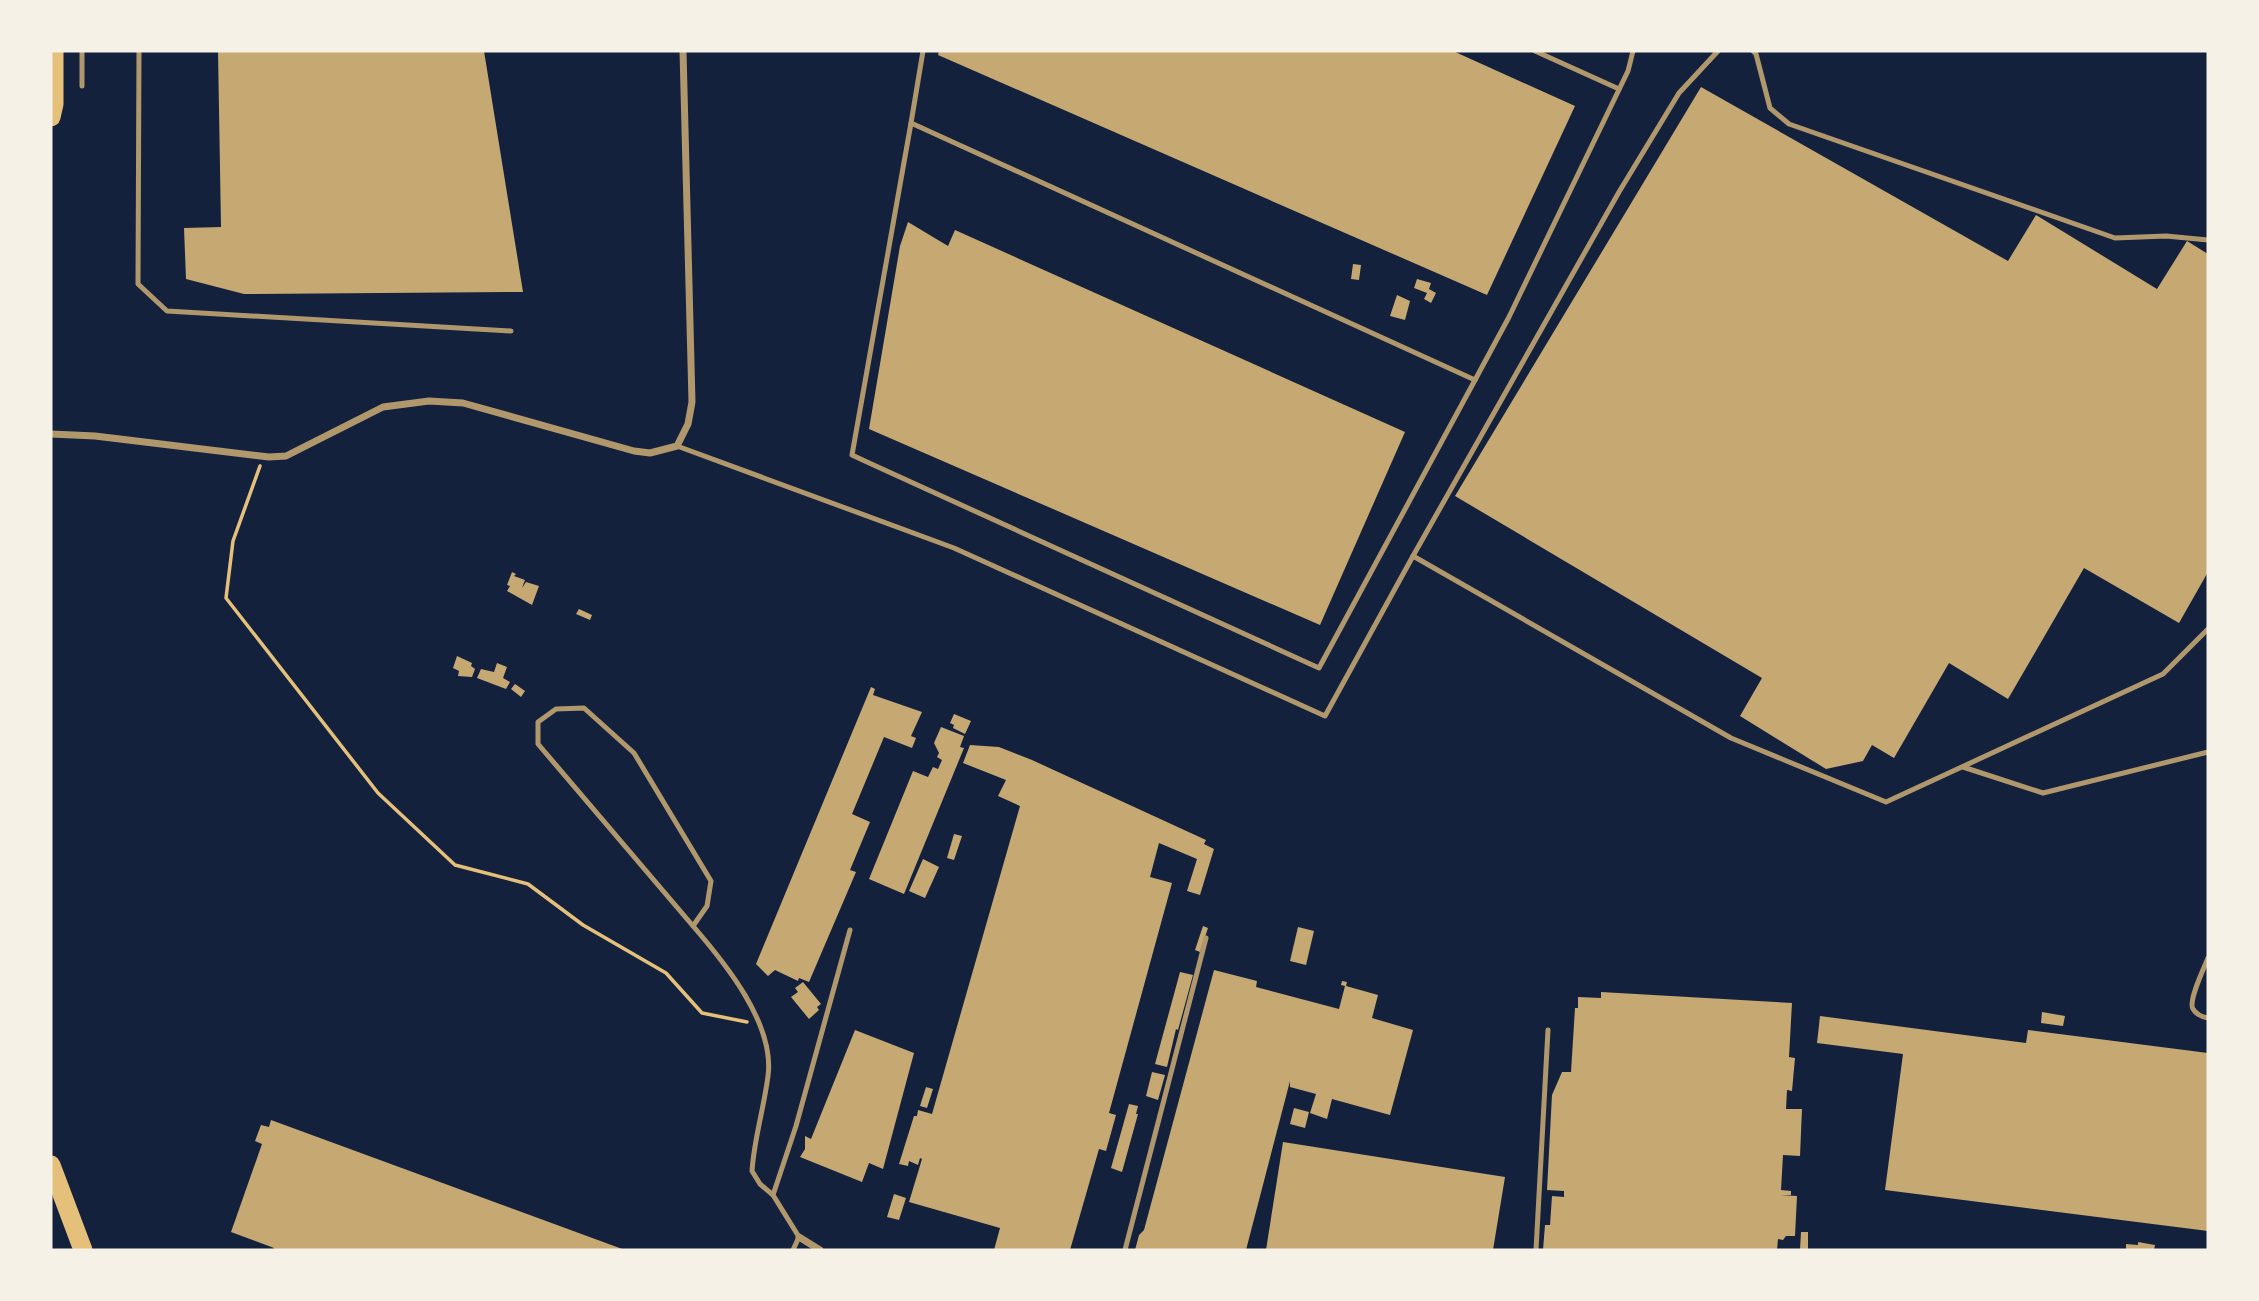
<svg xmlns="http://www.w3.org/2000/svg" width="2259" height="1301" font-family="'Work Sans',sans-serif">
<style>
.building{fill:#c6a872}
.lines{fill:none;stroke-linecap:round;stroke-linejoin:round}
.path{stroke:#e5c07b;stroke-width:3.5}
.service{stroke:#b1986c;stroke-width:5}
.minor{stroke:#b1986c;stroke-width:7}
.trunk{stroke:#e5c07b;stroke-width:19}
</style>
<rect width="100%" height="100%" fill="#14213d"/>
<g class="building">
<path d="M218 51H484L523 292 244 294 186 279 184 228 221 227Z"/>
<path d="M939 51H1453L1575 106 1487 295 938 55Z"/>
<path d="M1701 87 2008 261 2036 215 2157 289 2187 241 2208 254V572L2179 623 2084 568 2008 699 1949 663 1894 758 1872 745 1863 761 1826 769 1740 716 1762 678 1455 496Z"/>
<path d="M908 222 948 246 955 230 1405 432 1320 625 869 429 900 246Z"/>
<path d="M1353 264 1361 265 1359 280 1351 279Z"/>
<path d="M1417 279 1431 283 1429 289 1436 293 1431 303 1424 299 1427 293 1414 288Z"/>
<path d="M1397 295 1410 301 1405 320 1390 316Z"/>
<path d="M512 572 516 574 514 576 525 580 522 588 526 582 539 586 532 605 507 591 510 586 507 585Z"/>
<path d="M579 609 592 615 590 620 576 614Z"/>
<path d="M457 656 472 663 471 666 475 669 472 677 458 676 459 671 453 668Z"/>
<path d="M497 663 507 667 503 678 510 682 506 689 477 678 481 669 494 672Z"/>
<path d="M515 684 525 691 521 697 511 689Z"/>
<path d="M871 687 875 689 873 695 922 712 911 736 916 738 912 748 884 737 852 814 870 822 850 870 856 872 809 982 799 978 798 981 775 970 768 976 756 964Z"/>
<path d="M954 714 971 721 965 734 953 728 954 725 950 723Z"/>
<path d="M941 727 964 736 960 747 964 748 904 894 869 879 913 771 928 777 933 767 938 769 942 760 937 757 939 753 934 743Z"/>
<path d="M970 745 999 747 1032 760 1206 840 1204 844 1214 849 1200 895 1187 891 1197 859 1159 843 1150 877 1172 883 1109 1113 1116 1115 1106 1151 1099 1149 1070 1250H994L1000 1228 909 1202 922 1159 920 1158 918 1165 909 1161 908 1166 899 1164 914 1116H917L918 1110 932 1114 1020 806 998 796 1006 780 963 763Z"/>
<path d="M954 834 962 836 954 860 947 858Z"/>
<path d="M923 859 939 867 925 898 909 891Z"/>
<path d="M1203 926 1208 928 1200 952 1195 950Z"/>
<path d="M1298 927 1314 931 1306 965 1290 961Z"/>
<path d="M1214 970 1257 981 1256 987 1339 1009 1345 986 1341 985 1342 981 1347 982 1346 986 1378 995 1372 1018 1413 1030 1390 1115 1332 1099 1327 1119 1310 1113 1316 1094 1290 1087V1081L1246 1250H1135L1139 1235 1144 1230Z"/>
<path d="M1180 972 1193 975 1178 1030 1176 1029 1167 1067 1155 1064Z"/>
<path d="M803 982 821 1004 817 1007 819 1010 809 1019 791 997 798 992 795 988Z"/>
<path d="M1601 992 1792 1003 1789 1057 1795 1058 1792 1091 1787 1090 1786 1109H1802L1800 1156 1783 1155 1781 1190 1791 1191V1195H1781L1797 1196 1795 1236H1786L1783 1240 1778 1239 1777 1250H1543L1545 1225H1550L1552 1196 1564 1197V1191L1547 1190 1552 1095 1562 1072H1571L1575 1008H1578V997L1601 998Z"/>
<path d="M2042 1012 2065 1016 2063 1026 2041 1023Z"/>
<path d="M1820 1016 2026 1043 2028 1030 2208 1053V1231L1885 1190 1903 1054 1817 1043Z"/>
<path d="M855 1030 914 1053 883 1169 869 1163 862 1182 800 1157 805 1149V1136L811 1139Z"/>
<path d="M1152 1072 1165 1075 1158 1100 1146 1096Z"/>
<path d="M926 1087 933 1089 927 1108 920 1106Z"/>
<path d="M1129 1104 1138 1106 1136 1114H1138L1122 1172 1111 1168Z"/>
<path d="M1294 1108 1309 1112 1305 1128 1290 1124Z"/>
<path d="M271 1120 625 1250H273L274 1248 231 1232 262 1144 255 1141 261 1125 269 1127Z"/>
<path d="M1283 1142 1505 1177 1493 1250H1266Z"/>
<path d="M894 1194 906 1198 899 1220 887 1217Z"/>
<path d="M1801 1232H1808V1250H1800Z"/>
<path d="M2138 1242 2155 1245 2154 1250H2126V1244L2138 1245Z"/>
</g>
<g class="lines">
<path class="path" d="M260 466 233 541 226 598 378 793 455 865 528 884 583 925 666 973 702 1013 747 1022"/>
<g class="service">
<path d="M139 51 138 284 167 311 511 331"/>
<path d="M923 51 911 123 1475 380 1509 317 1628 71 1633 51"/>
<path d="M1535 51 1619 89"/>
<path d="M1753 51 1756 54 1770 108 1789 124 2115 238 2166 236 2208 240"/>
<path d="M82 86V51"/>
<path d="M911 123 852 455 867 462 1319 668 1475 380"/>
<path d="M677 446 954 548 1325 716 1413 556 1731 738 1886 802 2163 674 2208 629"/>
<path d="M1413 556 1619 192 1679 93 1718 51"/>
<path d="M1963 767 2043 793 2208 752"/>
<path d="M693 926 707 906 711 881 634 753 584 708 556 709 538 722V744L693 926C725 963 775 1024 768 1076 764 1108 754 1139 752 1171L760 1184 773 1195"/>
<path d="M2208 958C2204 968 2188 1001 2193 1009 2196 1014 2203 1017 2208 1018"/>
<path d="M793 1250 799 1237 773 1195 796 1126 850 930"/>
<path d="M1125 1250 1206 938"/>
<path d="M1536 1250 1548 1030"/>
</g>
<g class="minor">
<path d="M51 434 95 436 269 457 286 456 383 407 429 401 463 403 634 451 650 453 677 446 688 424 692 402 683 51"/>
<path d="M799 1237 820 1250"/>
</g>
<g class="trunk">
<path d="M51 117 54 104V51"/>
<path d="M51 1165 83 1250"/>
</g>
</g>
<rect width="2259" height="1301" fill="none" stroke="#f6f1e7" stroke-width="105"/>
</svg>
